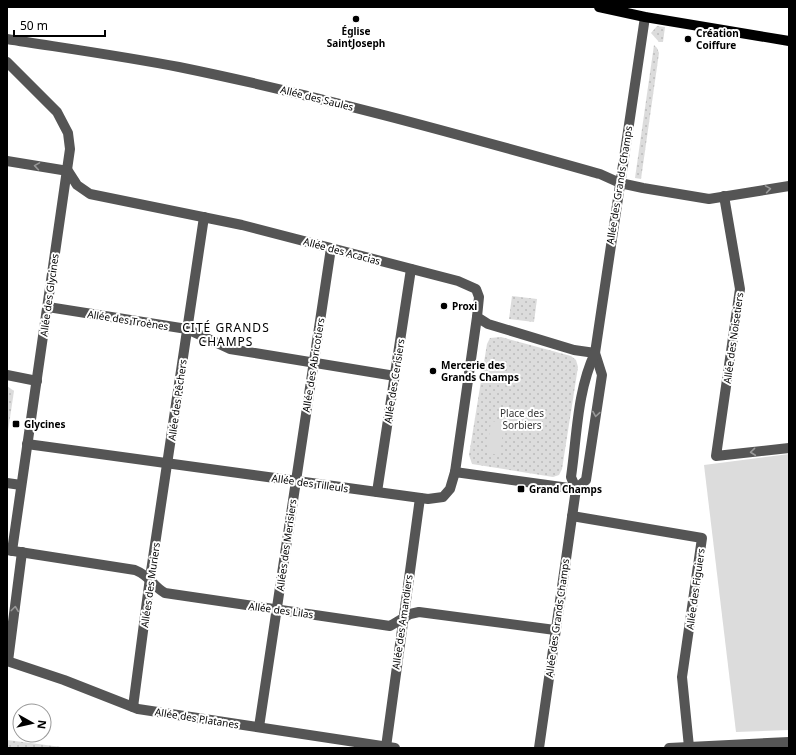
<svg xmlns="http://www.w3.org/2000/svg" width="796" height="755" font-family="'Noto Sans',sans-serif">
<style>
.grass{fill:url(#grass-dots)}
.garden{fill:#dcdcdc}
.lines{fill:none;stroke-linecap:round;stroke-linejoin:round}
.minor{stroke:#555;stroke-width:10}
.major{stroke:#000;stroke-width:10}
.oneway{stroke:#999}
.poi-dot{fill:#000;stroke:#fff;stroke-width:1.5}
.labels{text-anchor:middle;stroke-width:4;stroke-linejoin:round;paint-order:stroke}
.poi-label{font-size:10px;font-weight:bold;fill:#000;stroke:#fff;text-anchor:start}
.street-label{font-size:10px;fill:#000;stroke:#fff}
.park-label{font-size:10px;fill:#333;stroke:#fff}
.quarter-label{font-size:12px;letter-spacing:1px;fill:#000;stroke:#fff}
</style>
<defs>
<pattern id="grass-dots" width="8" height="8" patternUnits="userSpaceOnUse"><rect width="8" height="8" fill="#dcdcdc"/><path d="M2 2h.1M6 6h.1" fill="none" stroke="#bbb" stroke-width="1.8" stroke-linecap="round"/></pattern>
</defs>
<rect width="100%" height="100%" fill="#fff"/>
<g class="grass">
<path d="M657 26 665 27 663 42H659L651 33Z"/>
<path d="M654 45 657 48 659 53 641 179 635 178Z"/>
<path d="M512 296 537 299 534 322 509 319Z"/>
<path d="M501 337 571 356 576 360 578 367 562 469 559 475 553 477 472 464 469 455 487 344 490 338Z"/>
<path d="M7 386 14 391 8 431H7Z"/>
<path d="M7 740 69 748H7Z"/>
</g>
<g class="garden">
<path d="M491 421 504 423 500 455 487 453Z"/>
<path d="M789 454V730L736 732 704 465Z"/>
</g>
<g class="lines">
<g class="minor">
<path d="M7 39C64 48 122 56 179 67 321 96 460 135 600 174L620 183 643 188 709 199 789 186"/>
<path d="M7 62 57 112 68 133 70 149 12 551"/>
<path d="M7 161 68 171 77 185 90 194 242 225 458 281 476 289 479 297 477 317 488 324 574 350 595 353"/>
<path d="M724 196 740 289 716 456 789 448"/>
<path d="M48 307 187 329 230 349 395 376"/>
<path d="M7 375 37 381"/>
<path d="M27 444 428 499 443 497 450 489 455 472 576 489"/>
<path d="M455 472 477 317"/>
<path d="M7 483 21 485"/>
<path d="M576 489 586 480 602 375 595 353"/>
<path d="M377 492 411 269"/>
<path d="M572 516 702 538 682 677 689 747"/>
<path d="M7 550 135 570C152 577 152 586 165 593L390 626 410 614 419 612 555 630"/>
<path d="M7 661 64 680 138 709 395 748"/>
<path d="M8 661 22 552"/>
<path d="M133 707 150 578 204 217"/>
<path d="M259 727 331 248"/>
<path d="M386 747 420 498"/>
<path d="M539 748 576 489 571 477C577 436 577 391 595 353L645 17"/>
<path d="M669 748 789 742"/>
</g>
<path class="major" d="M599 7 645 17 789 41"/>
</g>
<defs><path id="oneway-chevron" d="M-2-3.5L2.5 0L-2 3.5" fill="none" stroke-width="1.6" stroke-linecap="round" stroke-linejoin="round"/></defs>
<g class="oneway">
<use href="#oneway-chevron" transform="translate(37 166) rotate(-171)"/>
<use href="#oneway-chevron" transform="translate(768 189) rotate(-9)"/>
<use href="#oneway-chevron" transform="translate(596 414) rotate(99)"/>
<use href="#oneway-chevron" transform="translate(753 452) rotate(174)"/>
<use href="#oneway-chevron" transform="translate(15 609) rotate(-83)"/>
</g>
<g class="poi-dot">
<circle cx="356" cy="19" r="4"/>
<circle cx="688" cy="39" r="4"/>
<circle cx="444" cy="306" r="4"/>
<circle cx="433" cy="371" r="4"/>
<rect x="12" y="420" width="8" height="8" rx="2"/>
<rect x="517" y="485" width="8" height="8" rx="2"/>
</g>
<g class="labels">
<g class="poi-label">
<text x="356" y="35" text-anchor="middle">Église<tspan x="356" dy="12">SaintJoseph</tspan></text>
<text x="696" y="37">Création<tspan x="696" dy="12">Coiffure</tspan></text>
<text x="452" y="310">Proxi</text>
<text x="441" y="369">Mercerie des<tspan x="441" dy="12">Grands Champs</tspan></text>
<text x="24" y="428">Glycines</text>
<text x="529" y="493">Grand Champs</text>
</g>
<g class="street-label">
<text transform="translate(317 98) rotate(14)" y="4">Allée des Saules</text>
<text transform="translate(619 185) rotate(-81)" y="4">Allée des Grands Champs</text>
<text transform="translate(342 251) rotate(15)" y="4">Allée des Acacias</text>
<text transform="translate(49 295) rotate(-82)" y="4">Allée des Glycines</text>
<text transform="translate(128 320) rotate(9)" y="4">Allée des Troènes</text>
<text transform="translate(733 338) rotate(-82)" y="4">Allée des Noisetiers</text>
<text transform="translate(313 365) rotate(-81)" y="4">Allée des Abricotiers</text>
<text transform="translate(394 381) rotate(-81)" y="4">Allée des Cerisiers</text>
<text transform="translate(177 400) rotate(-82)" y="4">Allée des Pêchers</text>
<text transform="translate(310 483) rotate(8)" y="4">Allée des Tilleuls</text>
<text transform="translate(286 545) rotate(-82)" y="4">Allées des Merisiers</text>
<text transform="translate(150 585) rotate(-82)" y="4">Allées des Muriers</text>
<text transform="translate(695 589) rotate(-82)" y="4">Allée des Figuiers</text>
<text transform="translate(281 610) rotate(8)" y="4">Allée des Lilas</text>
<text transform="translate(557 618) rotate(-82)" y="4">Allée des Grands Champs</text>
<text transform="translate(402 622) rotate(-82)" y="4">Allée des Amandiers</text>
<text transform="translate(197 718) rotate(9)" y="4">Allée des Platanes</text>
</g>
<g class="park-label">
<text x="522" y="417">Place des<tspan x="522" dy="12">Sorbiers</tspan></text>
</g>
<g class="quarter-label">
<text x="226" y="332">CITÉ GRANDS<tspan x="226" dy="14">CHAMPS</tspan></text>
</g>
</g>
<rect width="796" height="755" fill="none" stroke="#000000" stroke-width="16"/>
<g transform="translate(32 723) rotate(98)"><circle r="19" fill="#ffffff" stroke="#999999"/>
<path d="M0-3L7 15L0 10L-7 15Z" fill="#000000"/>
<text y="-6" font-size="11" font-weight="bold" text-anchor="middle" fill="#000000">N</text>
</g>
<path d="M14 30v6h91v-6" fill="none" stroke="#000000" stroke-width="2"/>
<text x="20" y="30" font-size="12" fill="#000000" stroke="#ffffff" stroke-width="3" paint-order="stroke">50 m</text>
</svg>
